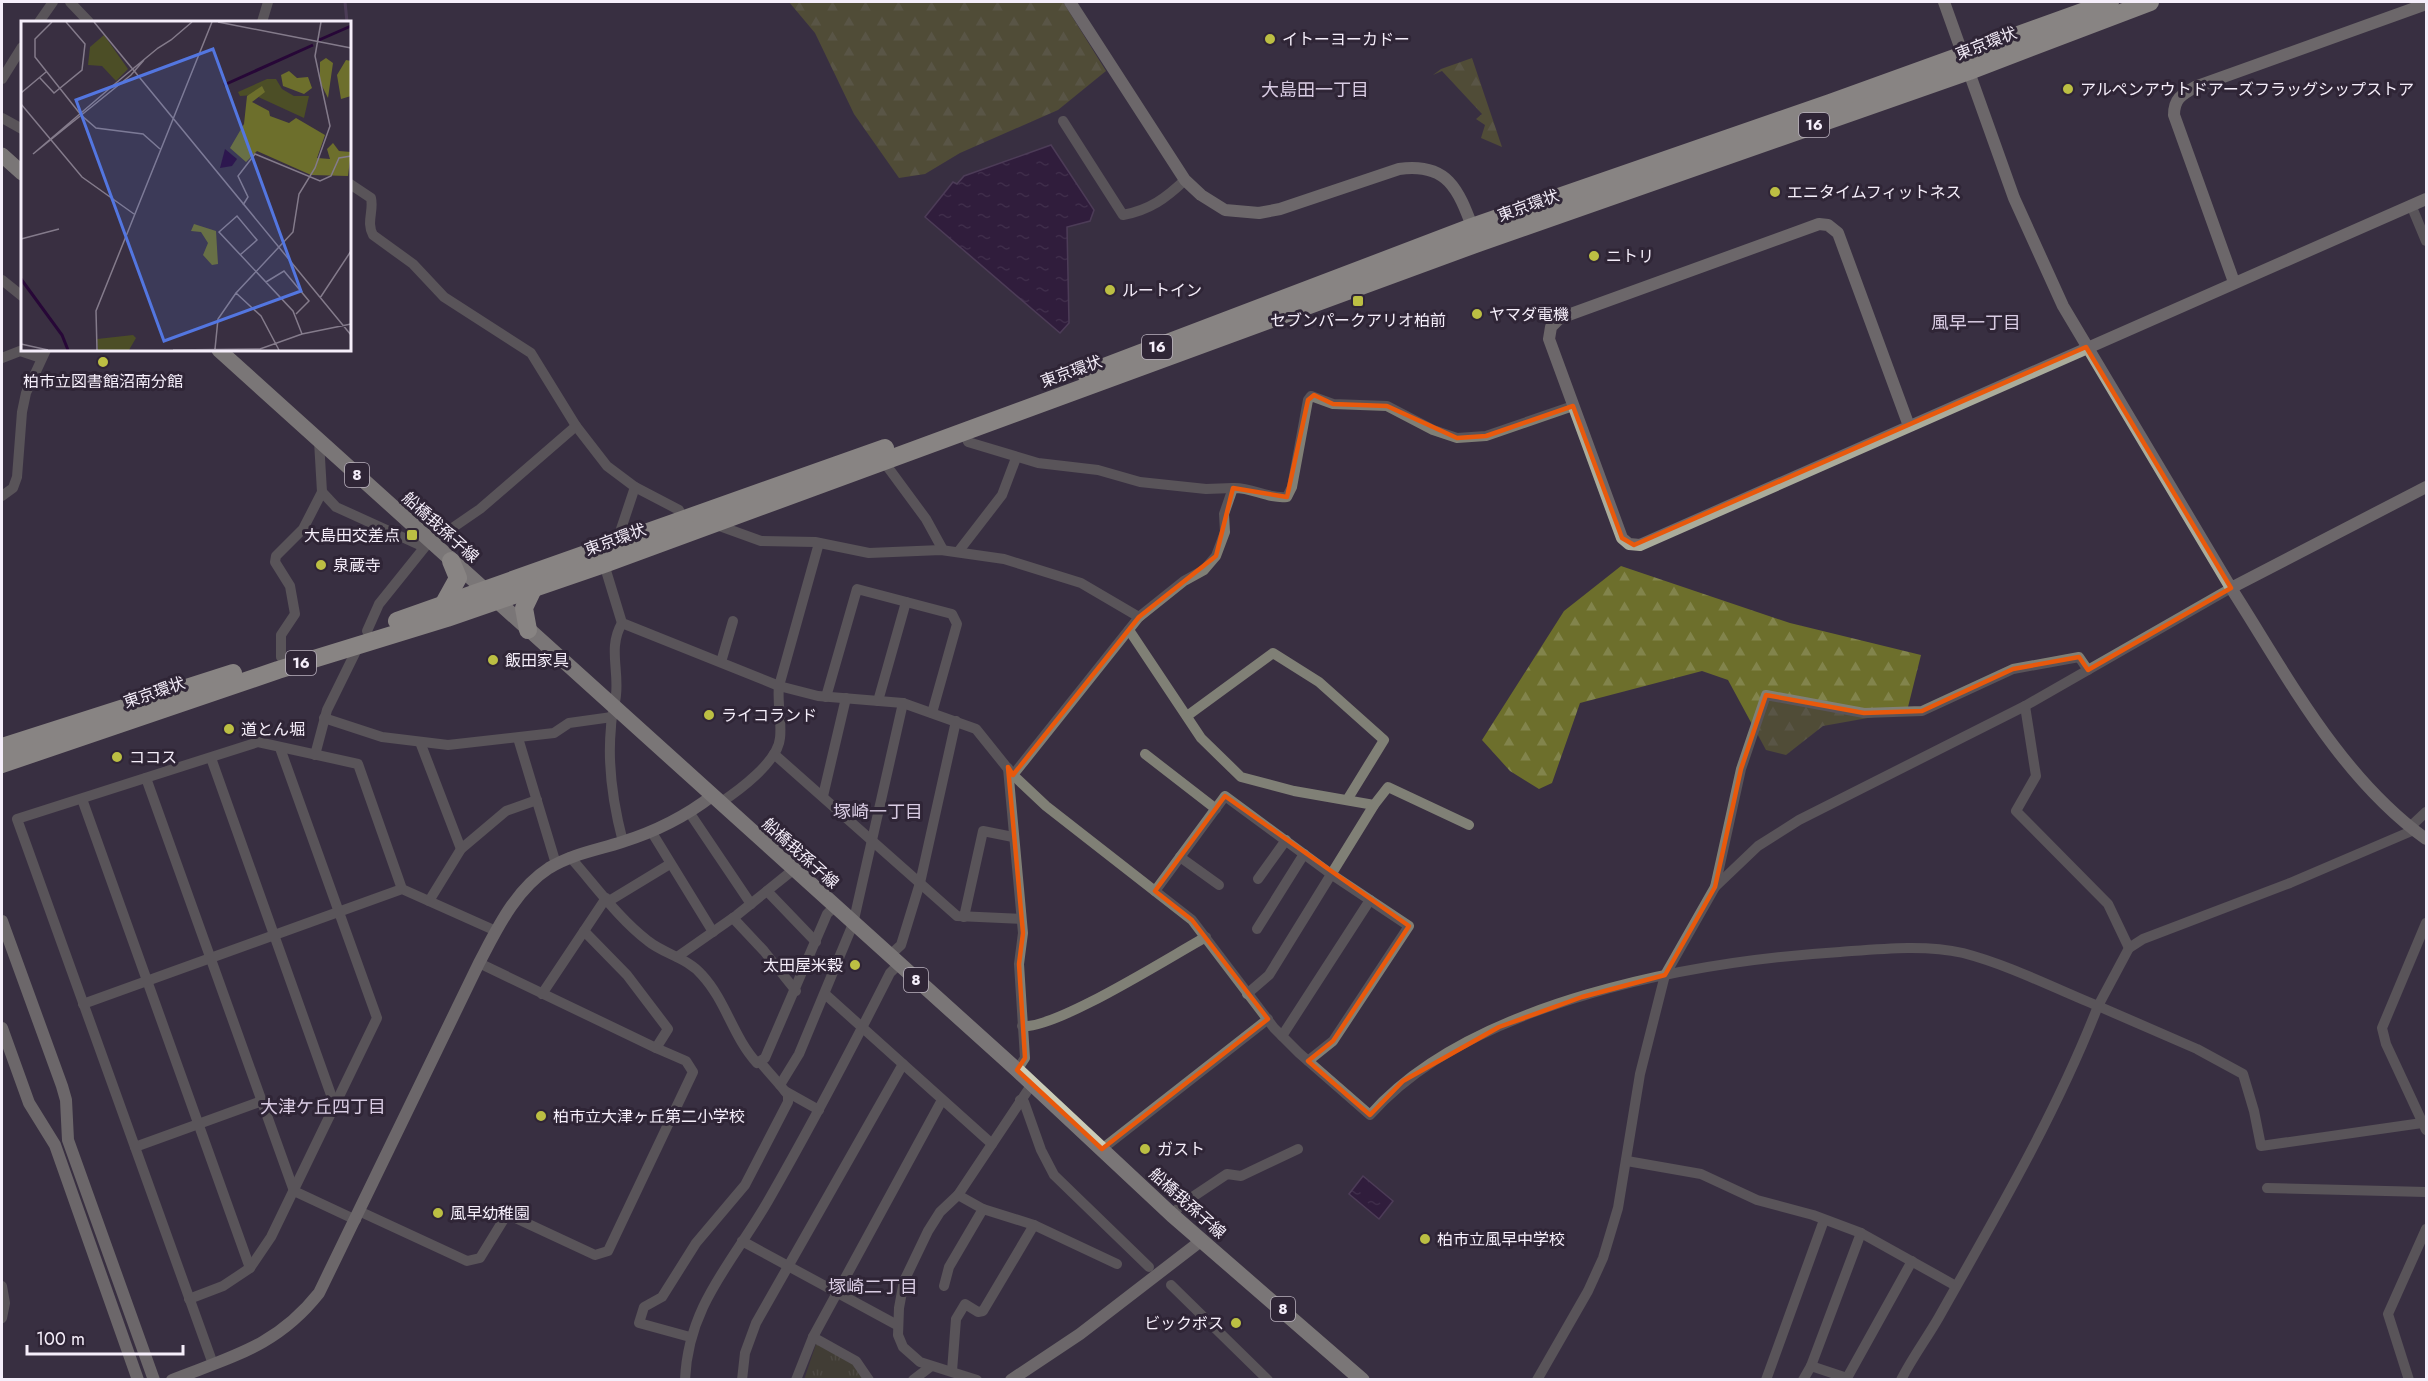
<svg xmlns="http://www.w3.org/2000/svg" width="2428" height="1381" font-family="Jost,'Noto Sans JP',sans-serif">
<style>
.forest{fill:url(#forest-firs)}
.park{fill:url(#park-tufts)}
.water{fill:url(#water-ripples);stroke:#654c72;stroke-width:1.5}
.lines{fill:none;stroke-linecap:round;stroke-linejoin:round}
.stream{stroke:#654c72;stroke-width:3}
.street{stroke:#808076;stroke-width:10}
.secondary{stroke:#aaac9b;stroke-width:12}
.primary{stroke:#cbcdb8;stroke-width:15}
.highway{stroke:#e9ebd2;stroke-width:18}
.marked{fill:none;stroke:#e8590c;stroke-width:4.5;stroke-linejoin:round}
.poi-dot{fill:#bcbf43;stroke:#2f2536;stroke-width:2}
.labels{text-anchor:middle;stroke-width:6;stroke-linejoin:round;paint-order:stroke}
.shield{fill:#2f2536;stroke:#bab2bf;stroke-width:1.5}
.shield-label{font-size:15px;font-weight:bold;fill:#f5eefa}
.poi-label{font-size:16px;fill:#f5eefa;stroke:#2f2536;text-anchor:start}
.street-label{font-size:16px;fill:#f5eefa;stroke:#2f2536}
.neighbourhood-label{font-size:18px;fill:#d9cce3;stroke:#2f2536}
.inset-river{fill:none;stroke:#270737;stroke-width:3}
.inset-road{fill:none;stroke:#847b8b;stroke-width:1.5}
.view{fill:#5376e0;fill-opacity:0.15;stroke:#5376e0;stroke-width:3}
.inset-edge{fill:none;stroke:#f5eefa;stroke-width:3}
</style>
<defs>
<pattern id="forest-firs" width="22" height="20" patternUnits="userSpaceOnUse" patternTransform="scale(1.5)"><rect width="22" height="20" fill="#6d6f2c"/><path d="M5 1l3.5 6h-7zM16 11l3.5 6h-7z" fill="#82844c"/></pattern>
<pattern id="park-tufts" width="24" height="20" patternUnits="userSpaceOnUse" patternTransform="scale(1.5)"><rect width="24" height="20" fill="#4c4e26"/><path d="M3 7l-1-3M5 7V3M7 7l1-3M15 17l-1-3M17 17v-4M19 17l1-3" fill="none" stroke="#666846"/></pattern>
<pattern id="water-ripples" width="26" height="14" patternUnits="userSpaceOnUse" patternTransform="scale(1.5)"><rect width="26" height="14" fill="#270737"/><path d="M2 4q2-2 4 0t4 0M15 11q2-2 4 0t4 0" fill="none" stroke="#472b55"/></pattern>
</defs>
<rect width="100%" height="100%" fill="#392f41"/>
<g class="forest">
<path d="M789 2H1063L1106 71 1058 110 960 153 925 174 899 178 854 114 815 33Z"/>
<path d="M1472 58 1502 147 1481 138 1485 125 1476 119 1482 114 1442 71 1433 75 1441 69Z"/>
<path d="M1621 566 1790 623 1921 655 1907 711 1823 726 1786 755 1766 750 1728 680 1702 671 1580 703 1552 783 1539 789 1510 771 1482 740 1564 611Z"/>
</g>
<path class="park" d="M816 1344 855 1363 866 1380H804Z"/>
<g class="water">
<path d="M1051 145 1094 210 1090 221 1067 227 1069 323 1060 333 925 217 953 182 957 184 964 176Z"/>
<path d="M1363 1176 1393 1201 1379 1219 1349 1194Z"/>
</g>
<g class="lines">
<path class="stream" d="M345 2 347 22"/>
<g class="street">
<path d="M70 2 89 22"/>
<path d="M39 22 53 2"/>
<path d="M262 22 268 2"/>
<path d="M2 79 22 47"/>
<path d="M2 118 22 129"/>
<path d="M1063 121 1123 215C1150 210 1166 198 1185 180"/>
<path d="M350 184 371 198C374 211 366 222 373 235L413 264 444 297 531 353 576 426 607 466 635 487 621 529 626 540"/>
<path d="M2411 205 2426 241"/>
<path d="M2 280 22 296"/>
<path d="M2 358 20 351 41 358"/>
<path d="M964 432 968 442 1038 463 1098 470 1140 482 1206 489 1233 488"/>
<path d="M884 462 926 519 943 550"/>
<path d="M635 487 679 510 683 519"/>
<path d="M322 492 336 507 424 547"/>
<path d="M2 496 13 488 17 477 22 412 26 393 46 350"/>
<path d="M714 524 761 541 815 542 869 553 941 550 1004 559 1081 583 1139 617"/>
<path d="M432 542 480 509 576 426"/>
<path d="M958 552 1002 495 1016 458"/>
<path d="M604 564 622 623 779 686 818 696 903 703 976 729 1013 775 1046 806 1192 920 1274 1028 1299 1053 1370 1115C1470 1001 1695 961 1840 952 1879 949 1925 944 1963 953 2009 965 2054 988 2098 1006 2056 1114 1996 1216 1939 1317 1927 1338 1912 1358 1901 1380"/>
<path d="M622 623C608 647 619 669 616 695 615 706 611 716 611 727 607 767 613 804 623 842"/>
<path d="M1129 630 1201 738 1241 777 1294 791 1374 805"/>
<path d="M367 631 379 604 428 543"/>
<path d="M281 657V635L295 614 290 586 275 562 276 556 303 529 322 492 319 441"/>
<path d="M721 662 733 621"/>
<path d="M826 697 857 589 952 614 957 624 932 713"/>
<path d="M878 701 906 602"/>
<path d="M2025 706 2036 776 2016 811 2108 904 2129 948"/>
<path d="M1187 716 1273 653 1319 682 1384 740 1347 800"/>
<path d="M324 718 382 737 448 745 554 733 569 723 612 717"/>
<path d="M518 738 556 864"/>
<path d="M420 742 461 849"/>
<path d="M774 754 957 916 1021 919"/>
<path d="M1145 754 1216 809"/>
<path d="M315 755 327 710 359 645"/>
<path d="M211 758 335 1106"/>
<path d="M1008 768 1023 933 1019 964 1025 1058 1017 1070"/>
<path d="M1013 775 1139 617 1184 581 1204 570 1216 556 1225 532 1224 514 1233 488C1252 487 1267 499 1287 497L1292 487 1308 400 1311 396 1333 404 1387 406 1433 430 1457 438 1486 436 1573 406"/>
<path d="M146 778 294 1191 356 1220"/>
<path d="M823 796 846 698"/>
<path d="M82 799 250 1268"/>
<path d="M720 803C738 791 778 762 780 738 782 721 777 703 779 686L819 543"/>
<path d="M689 812 751 904"/>
<path d="M2410 827 2426 812"/>
<path d="M2414 830 2290 883 2143 939 2129 948 2098 1006 2197 1049 2243 1074 2254 1111 2261 1146 2422 1123"/>
<path d="M651 831 713 932"/>
<path d="M570 857C595 885 618 918 648 941 664 954 688 958 702 975 726 1001 733 1037 757 1063L765 1058 827 914 834 907"/>
<path d="M1180 857 1219 885"/>
<path d="M1258 879 1286 840"/>
<path d="M1715 887 1741 769 1766 695 1864 713 1922 711 2013 669 2079 657 2088 670"/>
<path d="M767 891 816 942"/>
<path d="M1155 891 1225 796 1331 874 1409 926 1333 1041 1308 1061"/>
<path d="M429 901 461 849 506 811 537 800"/>
<path d="M609 901 670 864"/>
<path d="M964 917 983 831 1013 837"/>
<path d="M733 918 764 951 796 991"/>
<path d="M2426 923 2382 1028 2386 1044 2426 1130"/>
<path d="M1257 929 1304 854"/>
<path d="M889 956 901 945 920 883 956 721"/>
<path d="M677 957 737 915 793 870"/>
<path d="M479 963 656 1048 668 1029 627 975 584 931"/>
<path d="M542 994 606 898"/>
<path d="M825 994 992 1144"/>
<path d="M1247 994 1269 975 1374 805 1388 787 1469 825"/>
<path d="M83 1004 402 889 496 931"/>
<path d="M1022 1026C1055 1030 1171 956 1206 937"/>
<path d="M1282 1036 1370 900"/>
<path d="M760 1062 780 1085"/>
<path d="M785 1091 819 1110"/>
<path d="M1020 1100 1024 1102 1041 1150 1054 1175 1149 1267"/>
<path d="M135 1147 262 1101"/>
<path d="M1102 1149 1268 1019"/>
<path d="M1627 1161 1701 1174 1757 1200 1813 1215 1861 1233 1956 1286"/>
<path d="M2267 1188 2426 1192"/>
<path d="M958 1195 983 1209 1034 1225 1117 1264"/>
<path d="M361 1212 467 1261 480 1258 507 1214 595 1255 608 1251 693 1072 686 1061 656 1048"/>
<path d="M1172 1215 1182 1204 1227 1174 1241 1176 1298 1149"/>
<path d="M742 1241 897 1325"/>
<path d="M1171 1285 1268 1380"/>
<path d="M2 1286 5 1303 2 1318"/>
<path d="M944 1286 949 1267 983 1209"/>
<path d="M189 1299 223 1286 250 1268 271 1237 377 1018 280 748"/>
<path d="M690 1337 639 1323 644 1307 662 1297 696 1243 745 1185 788 1102V1095L780 1085 799 1054 853 924 903 703"/>
<path d="M813 1337 856 1361 869 1380"/>
<path d="M213 1364 17 819 258 742 358 764 402 889"/>
<path d="M1811 1366 1861 1233"/>
<path d="M952 1371 956 1319 965 1304 978 1312 983 1311 1034 1225"/>
<path d="M685 1380C688 1305 733 1262 768 1201 811 1126 851 1050 890 973L899 964"/>
<path d="M742 1380 745 1353 756 1323 903 1064"/>
<path d="M796 1380 813 1337 942 1100"/>
<path d="M913 1380 930 1367"/>
<path d="M977 1380 920 1362 903 1347 898 1335 899 1308 904 1281 928 1231 940 1212 958 1195 1032 1084"/>
<path d="M1537 1380 1588 1291 1603 1258 1618 1208 1640 1074 1665 975 1715 887 1758 846 1799 820 2025 706 2231 588"/>
<path d="M1766 1380 1824 1220"/>
<path d="M1803 1380 1811 1366 1847 1378 1912 1261"/>
<path d="M2409 1380 2388 1314 2426 1229"/>
</g>
<g class="secondary">
<path d="M1070 2 1185 180 1201 195 1225 210 1259 213 1280 209 1399 169C1450 162 1459 192 1475 234"/>
<path d="M1944 2 2014 198 2063 306 2231 588 2426 487"/>
<path d="M2234 282 2174 115C2174 99 2181 95 2195 87L2426 4"/>
<path d="M1909 426 1838 233 1828 225 1819 224 1560 318 1551 327 1549 339 1622 538 1629 544 1640 545 2426 199"/>
<path d="M2231 588C2288 677 2339 776 2426 839"/>
<path d="M2 921 62 1086 66 1100 68 1140 154 1380"/>
<path d="M2 1028 29 1103 55 1145 138 1380"/>
<path d="M172 1380C233 1356 277 1346 319 1293L479 963C497 929 515 890 549 868 572 854 597 850 622 842 654 832 686 816 712 796"/>
<path d="M1011 1380 1080 1334 1202 1240"/>
</g>
<g class="primary">
<path d="M2 155 22 173"/>
<path d="M219 350 1017 1070 1172 1215 1362 1380"/>
</g>
<g class="highway">
<path d="M1086 374 1472 227 1830 103 2110 2"/>
<path d="M443 605 458 578 451 561"/>
<path d="M397 621 885 448"/>
<path d="M528 630 524 608 534 587"/>
<path d="M2 747 233 673"/>
<path d="M2 764 278 670 447 618 604 564 1478 243 1969 71 2150 2"/>
</g>
</g>
<path d="M0 0H2428V1381H0ZM2086 347 2231 588 2088 670 2079 657 2013 669 1922 711 1864 713 1766 695 1741 769 1715 887 1665 975 1582 997 1499 1027 1403 1081 1370 1115 1308 1061 1333 1041 1409 926 1225 796 1155 891 1192 920 1268 1019 1102 1149 1017 1070 1025 1058 1019 964 1023 933 1008 767 1013 775 1139 617 1216 556 1233 488 1287 497 1308 400 1314 395 1333 404 1387 406 1457 438 1486 436 1573 406 1622 538 1634 545Z" fill="#392f41" fill-opacity=".55" fill-rule="evenodd"/>
<path class="marked" d="M2086 347 2231 588 2088 670 2079 657 2013 669 1922 711 1864 713 1766 695 1741 769 1715 887 1665 975 1582 997 1499 1027 1403 1081 1370 1115 1308 1061 1333 1041 1409 926 1225 796 1155 891 1192 920 1268 1019 1102 1149 1017 1070 1025 1058 1019 964 1023 933 1008 767 1013 775 1139 617 1216 556 1233 488 1287 497 1308 400 1314 395 1333 404 1387 406 1457 438 1486 436 1573 406 1622 538 1634 545Z"/>
<g class="poi-dot">
<circle cx="1270" cy="39" r="6"/>
<circle cx="2068" cy="89" r="6"/>
<circle cx="1775" cy="192" r="6"/>
<circle cx="1594" cy="256" r="6"/>
<circle cx="1110" cy="290" r="6"/>
<rect x="1352" y="295" width="12" height="12" rx="3"/>
<circle cx="1477" cy="314" r="6"/>
<circle cx="103" cy="362" r="6"/>
<rect x="406" y="529" width="12" height="12" rx="3"/>
<circle cx="321" cy="565" r="6"/>
<circle cx="493" cy="660" r="6"/>
<circle cx="709" cy="715" r="6"/>
<circle cx="229" cy="729" r="6"/>
<circle cx="117" cy="757" r="6"/>
<circle cx="855" cy="965" r="6"/>
<circle cx="541" cy="1116" r="6"/>
<circle cx="1145" cy="1149" r="6"/>
<circle cx="438" cy="1213" r="6"/>
<circle cx="1425" cy="1239" r="6"/>
<circle cx="1236" cy="1323" r="6"/>
</g>
<g class="labels">
<g class="shield">
<rect x="1799" y="113" width="30" height="24" rx="4.5"/>
<rect x="1142" y="335" width="30" height="24" rx="4.5"/>
<rect x="345" y="463" width="24" height="24" rx="4.5"/>
<rect x="286" y="651" width="30" height="24" rx="4.5"/>
<rect x="904" y="968" width="24" height="24" rx="4.5"/>
<rect x="1271" y="1297" width="24" height="24" rx="4.5"/>
</g>
<g class="shield-label">
<text x="1814" y="130">16</text>
<text x="1157" y="352">16</text>
<text x="357" y="480">8</text>
<text x="301" y="668">16</text>
<text x="916" y="985">8</text>
<text x="1283" y="1314">8</text>
</g>
<g class="poi-label">
<text x="1282" y="45">イトーヨーカドー</text>
<text x="2080" y="95">アルペンアウトドアーズフラッグシップストア</text>
<text x="1787" y="198">エニタイムフィットネス</text>
<text x="1606" y="262">ニトリ</text>
<text x="1122" y="296">ルートイン</text>
<text x="1489" y="320">ヤマダ電機</text>
<text x="1358" y="326" text-anchor="middle">セブンパークアリオ柏前</text>
<text x="103" y="387" text-anchor="middle">柏市立図書館沼南分館</text>
<text x="400" y="541" text-anchor="end">大島田交差点</text>
<text x="333" y="571">泉蔵寺</text>
<text x="505" y="666">飯田家具</text>
<text x="721" y="721">ライコランド</text>
<text x="241" y="735">道とん堀</text>
<text x="129" y="763">ココス</text>
<text x="843" y="971" text-anchor="end">太田屋米穀</text>
<text x="553" y="1122">柏市立大津ヶ丘第二小学校</text>
<text x="1157" y="1155">ガスト</text>
<text x="450" y="1219">風早幼稚園</text>
<text x="1437" y="1245">柏市立風早中学校</text>
<text x="1224" y="1329" text-anchor="end">ビックボス</text>
</g>
<g class="street-label">
<text transform="translate(1986 43) rotate(-21)" y="6">東京環状</text>
<text transform="translate(1528 205) rotate(-20)" y="6">東京環状</text>
<text transform="translate(1071 371) rotate(-20)" y="6">東京環状</text>
<text transform="translate(441 527) rotate(42)" y="6">船橋我孫子線</text>
<text transform="translate(615 539) rotate(-20)" y="6">東京環状</text>
<text transform="translate(154 692) rotate(-19)" y="6">東京環状</text>
<text transform="translate(801 853) rotate(42)" y="6">船橋我孫子線</text>
<text transform="translate(1188 1203) rotate(42)" y="6">船橋我孫子線</text>
</g>
<g class="neighbourhood-label">
<text x="1315" y="96">大島田一丁目</text>
<text x="1976" y="329">風早一丁目</text>
<text x="878" y="818">塚崎一丁目</text>
<text x="323" y="1113">大津ケ丘四丁目</text>
<text x="873" y="1293">塚崎二丁目</text>
</g>
</g>
<g transform="translate(21 21)">
<rect width="330" height="330" fill="#392f41"/>
<path d="M246 58H255L261 68 273 75H288L283 97 233 74 219 75 217 71Z" fill="#4c4e26"/>
<path d="M305 37 312 42 307 77 299 61V41ZM325 39 330 40V75L320 78 316 54ZM268 50 276 57 287 56 291 67 283 73 262 65 260 54ZM241 65 244 71 231 81 248 90 249 95 268 102 275 97 304 114 296 137 309 138 306 128 312 122 318 130 330 131 327 155 290 154 236 130 225 141 209 127 223 103 226 75ZM173 203 195 210 197 243 191 244 182 234 187 222 180 211 170 210Z" fill="#6d6f2c"/>
<path d="M83 14 107 48 95 60 81 45 67 44 69 26ZM112 314 115 317 108 329H77L76 318Z" fill="#4c4e26"/>
<path d="M204 128 216 138 211 145 199 147Z" fill="#270737"/>
<path class="inset-river" d="M298 19 330 5M203 64 292 24M0 258 41 314 47 329"/>
<path class="inset-road" d="M31 1 14 18V36L60 94 75 107 122 113 139 128M73 1 330 314M197 1 330 27M123 39 110 54 12 133 102 56 137 27 150 19 171 1M19 57 33 72 61 49 64 23 45 1M0 72 25 51M0 83 61 156 113 193M222 184 227 176 217 155 234 133 299 160 310 155 318 137 330 135M0 218 38 208M219 234 236 219 216 195 198 211 272 290 281 313M245 261 263 250 288 280 275 293M299 277 330 230M0 323 27 329M194 328 197 298 215 272M76 329 75 290 191 1M152 329 239 328 281 313 330 303M258 329 240 295 215 272 272 211 278 173 294 147 309 105 294 35 300 1"/>
<path class="view" d="M192 28 280 270 143 320 55 79Z"/>
<rect width="330" height="330" class="inset-edge"/>
</g>
<rect width="2428" height="1381" fill="none" stroke="#f5eefa" stroke-width="6"/>
<path d="M27 1345v9h156v-9" fill="none" stroke="#f5eefa" stroke-width="3"/>
<text x="36" y="1345" font-size="18" fill="#f5eefa" stroke="#2f2536" stroke-width="4.5" paint-order="stroke">100 m</text>
</svg>
